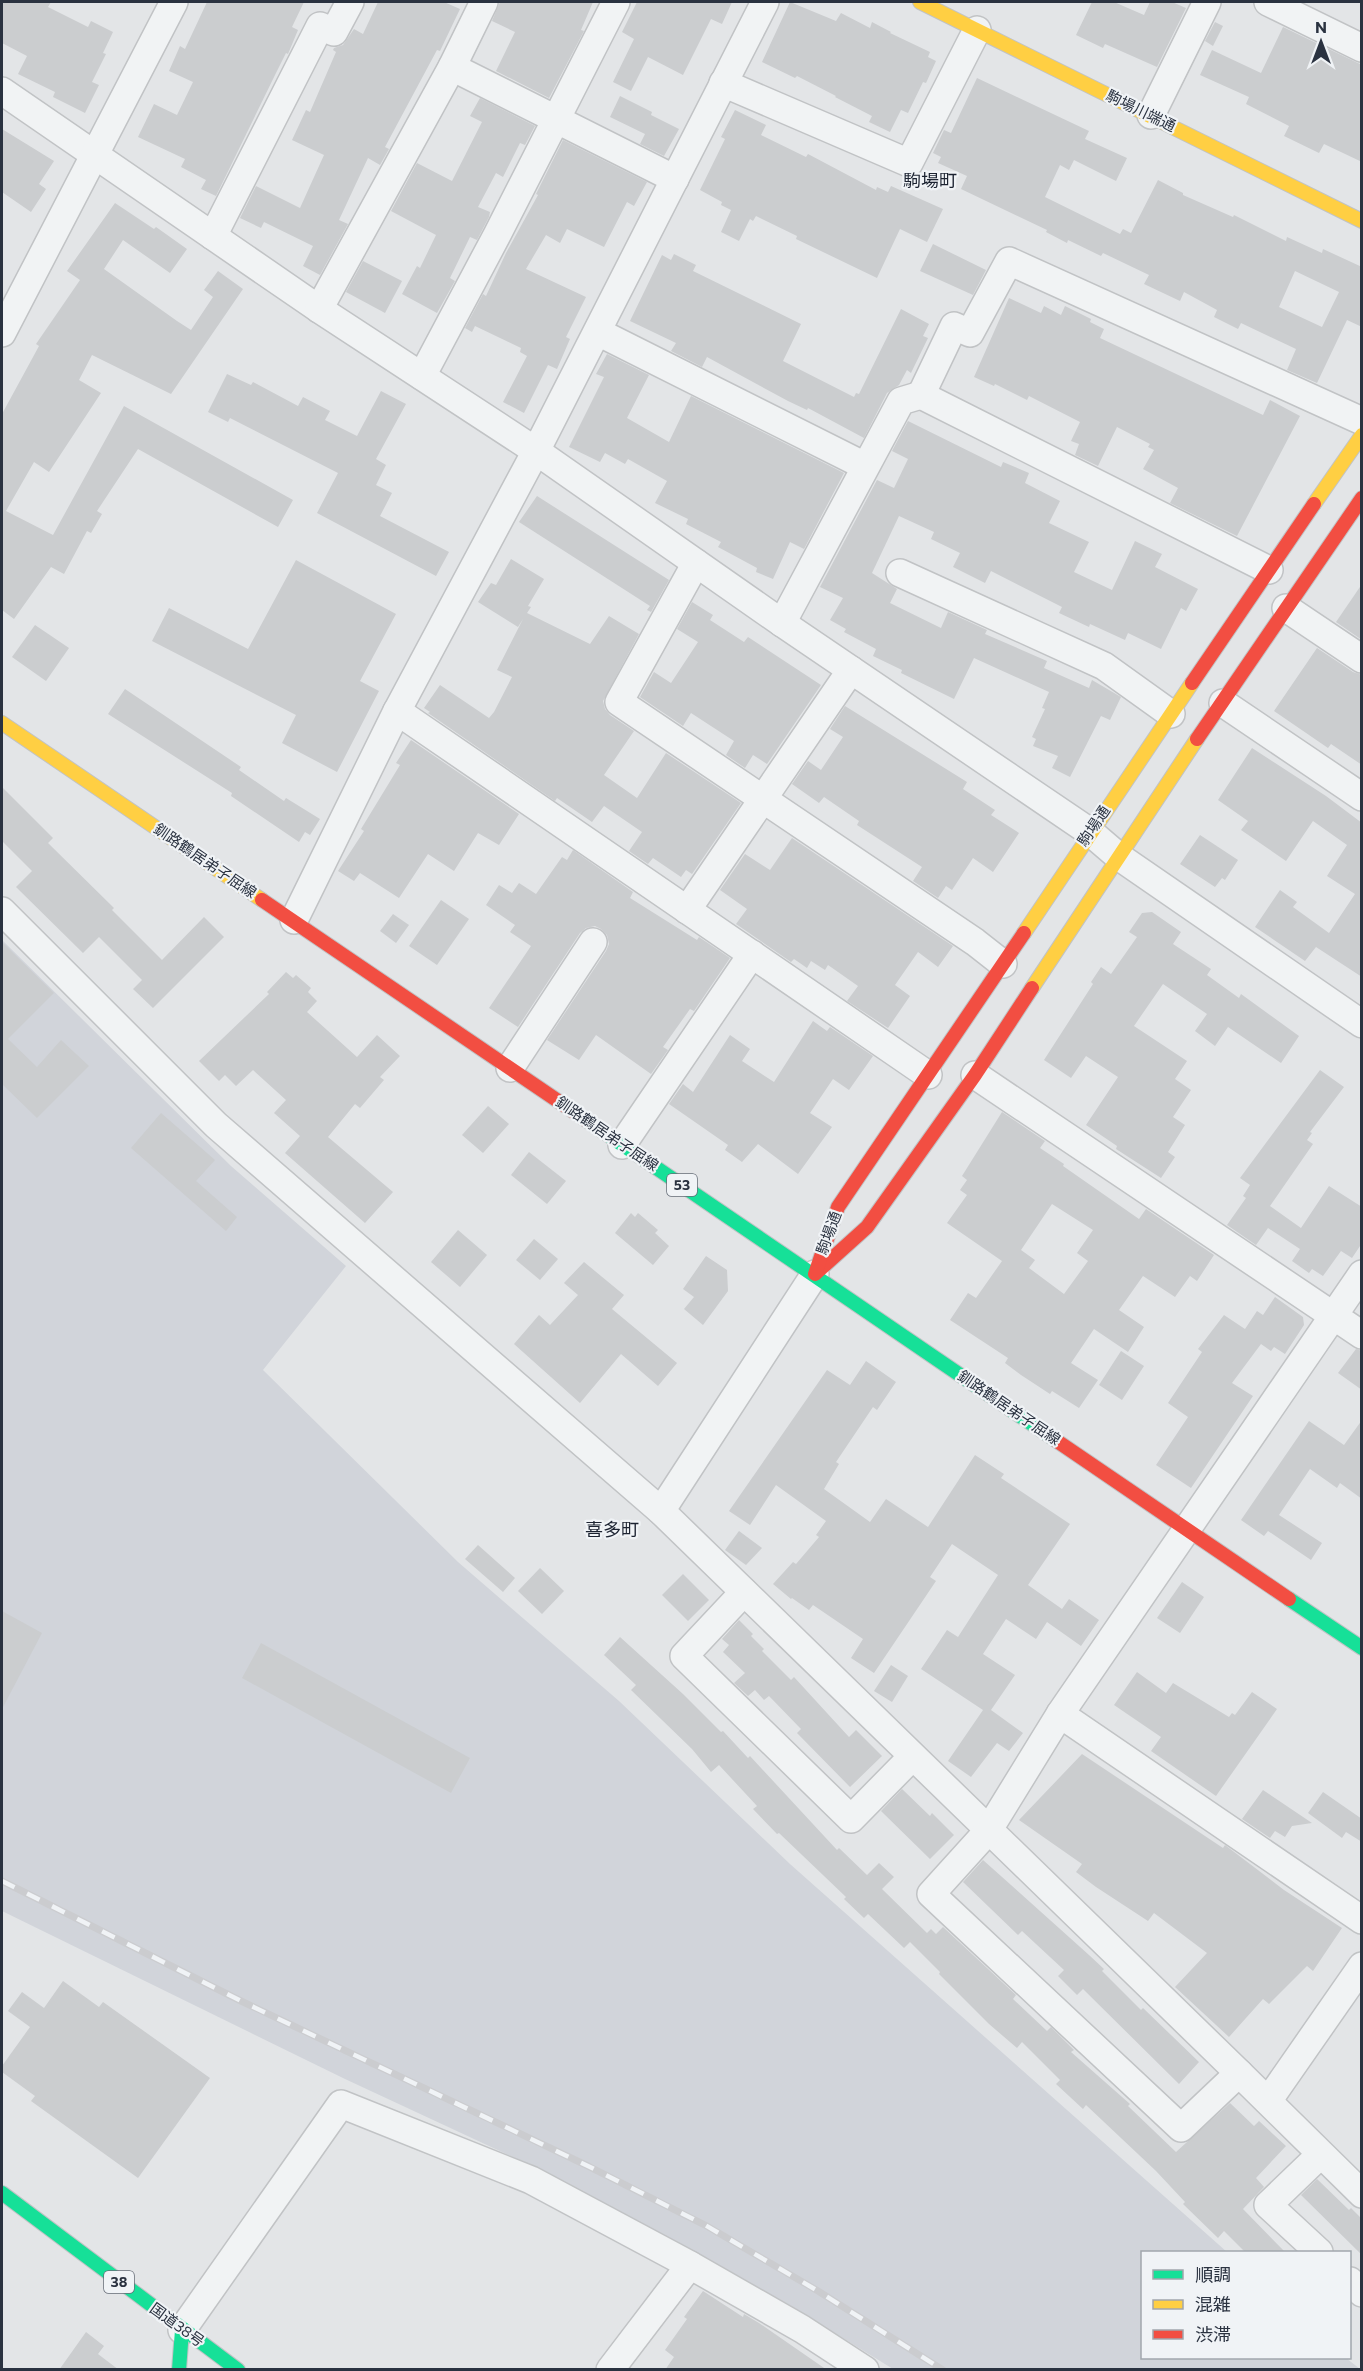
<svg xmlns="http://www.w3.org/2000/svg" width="1363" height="2371" font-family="Commissioner,'Noto Sans JP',sans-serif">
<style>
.built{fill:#d1d4da}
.building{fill:#cbcdcf;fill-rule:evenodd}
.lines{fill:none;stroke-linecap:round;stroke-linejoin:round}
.street-casing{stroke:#c1c3c5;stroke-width:30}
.fast-casing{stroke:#c1c3c5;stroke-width:16}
.slow-casing{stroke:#c1c3c5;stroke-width:16}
.jam-casing{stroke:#c1c3c5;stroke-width:16}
.street{stroke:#f1f3f4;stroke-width:27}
.fast{stroke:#16e098;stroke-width:14}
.slow{stroke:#ffcf43;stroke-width:14}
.jam{stroke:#f24e42;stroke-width:14}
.rail-casing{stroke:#cbcccf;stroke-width:7}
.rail{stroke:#f0f3f6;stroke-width:4.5;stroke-dasharray:14;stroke-linecap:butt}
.labels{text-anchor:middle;stroke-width:4.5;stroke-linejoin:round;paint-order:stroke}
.shield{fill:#f0f3f6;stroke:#656c77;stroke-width:1.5}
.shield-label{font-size:14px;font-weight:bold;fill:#2a3240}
.street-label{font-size:15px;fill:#2a3240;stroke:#f0f3f6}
.quarter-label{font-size:18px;fill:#1c2331;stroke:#f0f3f6}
</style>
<rect width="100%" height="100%" fill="#e3e5e7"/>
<path class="built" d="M2 940 231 1166 346 1266 263 1370 458 1562 619 1701 790 1864 1227 2252H1142V2358H1346L1360 2369H893L788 2304 547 2173 345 2079 2 1911Z"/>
<g class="building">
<path d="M2 2H51L48 7 88 27 91 21 113 32 103 53 106 54 92 82 99 85 85 113 53 97 55 92 18 74 27 56 2 43Z"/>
<path d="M207 2H304L292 27 298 30 288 54 286 53 275 75 216 196 201 189 206 180 181 167 185 159 138 137 154 104 177 115 193 82 169 71 180 46 185 49Z"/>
<path d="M378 2H444L460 9 440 51 437 50 385 147 389 149 380 165 368 158 339 220 348 224 320 275 303 266 313 246 264 222 261 228 240 218 256 186 300 208 324 155 292 140 306 110 310 112 336 52 333 50 334 48 343 45 354 29 363 34Z"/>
<path d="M500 2H593L581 30 584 31 549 98 496 71 515 32 492 21Z"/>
<path d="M637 2H732L722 24 711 19 683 75 648 57 631 91 613 82 634 39 622 32Z"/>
<path d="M790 2 836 21 841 13 870 28 872 22 891 32 890 33 930 52 928 57 936 61 926 83 923 82 908 113 901 110 890 132 869 122 872 116 835 97 836 96 797 76 795 78 762 62Z"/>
<path d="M1092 2H1114L1144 15 1150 2H1172L1186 8 1157 67 1105 44 1103 48 1076 35Z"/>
<path d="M1215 22 1223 26 1213 46 1205 41Z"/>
<path d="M1283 27 1362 65V162L1324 144 1319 153 1284 136 1289 126 1246 104 1249 97 1200 75 1212 50 1261 73Z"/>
<path d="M977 78 1089 131 1085 139 1127 158 1116 181 1074 160 1069 170 1060 165 1045 197 1120 234 1123 229 1131 233 1158 180 1183 193V195L1233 217 1234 215 1286 241 1287 237 1322 253 1323 249 1362 267V327L1347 320 1317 383 1287 370 1296 349 1241 323 1238 329 1214 317 1217 310 1184 292 1180 301 1144 284 1149 275 1103 253 1101 256 1068 240 1067 243 1046 232 1047 230 961 189 967 176 938 163 941 157 933 153 944 130 951 133ZM1295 271 1339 292 1322 327 1279 307Z"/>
<path d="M620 96 652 112 651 115 679 129 664 156 640 144 645 134 610 117Z"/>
<path d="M480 98 535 126 525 145 520 143 503 177 496 173 478 207 490 212 489 217 477 240 470 237 450 278 455 281 437 313 402 294 417 266 420 268 436 235 391 211 417 163 452 181 482 122 470 116Z"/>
<path d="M735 110 766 125 761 135 806 157 808 154 876 190 877 187 888 192 891 186 943 209 927 242 900 229 877 278 796 239 797 236 756 216 753 221 750 219 739 241 721 232 731 210 721 205 722 202 700 190 725 139 721 137Z"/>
<path d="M2 129 54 161 39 184 46 189 31 212 2 192Z"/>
<path d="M563 140 647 182 634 206 627 202 604 247 567 229 560 243 546 235 526 269 586 297 566 337 570 339 557 369 548 365 524 413 503 402 527 356 520 352 521 348 475 326 472 332 465 328 483 294 486 296 506 253 538 195 536 194Z"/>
<path d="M115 203 154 229 156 227 187 249 170 273 123 240 104 269 177 321 191 330 213 297 204 290 218 271 243 289 171 394 92 355 79 380 101 393 49 472 34 462 6 511 53 535 124 406 293 500 278 527 138 449 97 511 102 514 91 533 87 531 64 574 51 567 14 619 2 610V414L39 346 36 344 80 280 67 271Z"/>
<path d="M933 244 986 270 973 295 920 271Z"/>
<path d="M674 254 696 265 693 271 801 324 783 361 854 397 856 393 859 394 901 309 929 324 923 336 928 338 911 373 907 370 899 385 887 393 864 438 808 408 807 410 788 401 707 357 702 367 671 351 676 343 630 321 662 255 671 260Z"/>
<path d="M363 261 402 281 385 313 346 292Z"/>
<path d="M1009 298 1041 313 1044 306 1061 315 1065 306 1091 319 1090 322 1104 329 1100 338 1263 415 1270 400 1300 416 1237 536 1170 503 1178 488 1143 469 1154 450 1148 447 1150 444 1117 427 1098 466 1075 455 1079 444 1071 441 1080 422 1029 396 1027 400 995 384 994 386 974 377Z"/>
<path d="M607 354 649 375 627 418 669 442 691 396 844 473 804 549 790 542 773 579 756 572 757 568 718 547 721 542 686 524 688 519 655 503 667 481 628 459 625 464 605 453 600 462 569 447 604 377 596 374Z"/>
<path d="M227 374 251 385 253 382 298 406 303 397 330 411 325 420 357 436 381 391 406 404 376 459 386 465 376 485 392 493 380 516 449 552 436 576 317 513 338 473 230 418 228 422 208 412Z"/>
<path d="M908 421 1001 467 1003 462 1029 473 1025 483 1060 501 1049 523 1089 542 1074 572 1112 590 1135 541 1162 554 1155 567 1198 589 1186 611 1181 608 1161 649 1128 633 1125 640 1090 624 1089 627 1059 613 1062 607 991 571 985 583 953 567 960 553 931 539 934 532 899 516 872 573 897 589 890 603 941 628 948 612 987 630 985 634 1047 661 1044 668 1089 688 1092 680 1121 697 1110 720 1101 716 1070 777 1052 768 1058 756 1033 746 1036 739 1032 737 1045 709 1042 708 1049 692 974 658 954 699 901 673 902 670 873 656 876 649 844 632 846 629 830 620 843 598 820 587 877 480 894 488 908 459 892 451Z"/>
<path d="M537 496 669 580 651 612 647 610 650 606 519 522Z"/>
<path d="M511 559 544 579 528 606 531 607 527 613 590 644 609 616 639 634 603 701 605 709 610 715 634 731 604 775 637 798 666 753 741 803 692 874 686 870 681 877 653 858 648 864 629 851 642 832 604 806 592 822 557 798 555 801 428 713 430 712 424 708 440 685 489 718 494 712 512 677 497 670 523 619 518 627 478 602 491 583 496 585Z"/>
<path d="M296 560 396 614 360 681 379 691 337 772 282 743 296 715 152 641 169 608 248 649Z"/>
<path d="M1362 584V640L1336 622Z"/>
<path d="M692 602 713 615 710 620 744 642 748 637 821 685 767 764 753 755 745 768 726 755 734 741 691 713 683 726 640 697 654 672 671 683 698 642 677 629Z"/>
<path d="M35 625 69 648 46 681 12 657Z"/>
<path d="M1317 648 1353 672 1362 675V765L1331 744 1328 748 1274 711Z"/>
<path d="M125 689 241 767 239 770 284 801 286 798 320 819 310 835 305 832 299 842 231 796 232 793 108 714Z"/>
<path d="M845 706 967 782 963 789 995 810 991 815 1019 833 993 872 973 858 952 890 946 886 938 898 913 881 922 867 857 825 859 821 824 797 819 803 792 784 808 761 821 770 843 737 830 729Z"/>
<path d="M411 740 519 814 499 845 478 833 454 871 428 854 399 898 360 873 354 881 338 871 364 831 361 829 400 765 396 763Z"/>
<path d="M1252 748 1326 796 1362 823V977L1316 947 1305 961 1255 927 1280 890 1297 902 1293 907 1329 933 1355 894 1327 876 1347 845 1313 821 1286 861 1241 830 1248 821 1218 800Z"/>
<path d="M2 787 53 838 48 843 114 908 112 910 162 960 204 917 224 937 153 1008 133 989 142 980 99 937 83 953 16 887 32 871 2 841Z"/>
<path d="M1200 835 1238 860 1225 880 1222 878 1215 887 1180 864Z"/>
<path d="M792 838 953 946 938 967 918 952 895 985 910 996 888 1028 847 1001 858 986 828 965 825 970 811 961 807 968 794 959 791 962 736 924 747 909 720 890 745 854 770 870Z"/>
<path d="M573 850 633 892 630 898 697 940 699 937 730 958 694 1011 690 1009 663 1047 668 1050 651 1074 596 1035 579 1060 547 1040 606 951 609 944 607 935 601 929 595 926 586 928 580 933 518 1027 489 1008 531 946 510 932 515 925 486 905 499 885 512 893 519 883 536 894 562 857 567 860Z"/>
<path d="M441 900 469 919 437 965 409 946Z"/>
<path d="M1152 912 1181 932 1173 944 1211 969 1207 975 1239 998 1241 994 1299 1036 1281 1063 1228 1027 1215 1046 1195 1031 1207 1014 1163 984 1134 1026 1187 1061 1175 1079 1191 1090 1173 1117 1185 1125 1168 1152 1175 1157 1161 1178 1116 1149 1117 1146 1086 1125 1118 1077 1086 1056 1071 1078 1044 1060 1093 984 1091 982 1101 967 1111 974 1137 937 1129 932 1142 913Z"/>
<path d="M393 914 409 925 396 943 380 931Z"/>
<path d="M2 942 54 993 8 1039 37 1067 61 1040 89 1066 37 1118 2 1084Z"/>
<path d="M286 972 293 978 296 975 311 988 308 992 317 1001 307 1012 357 1057 377 1035 400 1056 380 1077 384 1080 360 1108 355 1104 328 1137 393 1192 365 1223 285 1153 300 1136 274 1113 286 1100 253 1070 236 1086 225 1075 219 1081 199 1061 269 994 267 992Z"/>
<path d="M813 1021 827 1031 830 1027 873 1056 849 1090 833 1079 810 1113 832 1127 798 1174 758 1144 742 1162 725 1150 728 1145 669 1104 683 1084 693 1092 730 1035 750 1049 742 1061 774 1082Z"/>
<path d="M1320 1070 1344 1087 1310 1132 1312 1133 1307 1140 1313 1144 1270 1206 1301 1228 1329 1186 1362 1207V1243L1352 1258 1341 1251 1323 1276 1312 1269 1309 1273 1292 1261 1300 1249 1268 1228 1256 1245 1227 1225 1246 1198 1243 1196 1250 1185 1240 1178Z"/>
<path d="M488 1106 509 1124 483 1153 462 1135Z"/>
<path d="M1002 1112 1045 1141 1040 1148 1064 1164 1063 1166 1139 1219 1146 1209 1214 1255 1197 1281 1190 1276 1175 1297 1143 1276 1119 1310 1144 1327 1128 1352 1094 1329 1071 1363 1098 1380 1079 1408 1052 1391 1050 1394 1021 1375 1005 1363 1008 1358 950 1320 968 1293 976 1298 1002 1261 947 1223 967 1195 960 1190 967 1180 962 1176ZM1052 1204 1093 1230 1077 1253 1088 1261 1064 1294 1029 1268 1035 1260 1021 1250Z"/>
<path d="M161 1113 215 1160 196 1181 237 1217 226 1231 131 1148Z"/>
<path d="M529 1152 566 1181 547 1204 511 1175Z"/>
<path d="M631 1213 635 1217 638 1213 658 1230 655 1233 669 1246 653 1265 615 1233Z"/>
<path d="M458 1230 487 1255 460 1287 431 1262Z"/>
<path d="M534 1239 558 1259 540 1280 516 1260Z"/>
<path d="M706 1256 727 1270 728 1291 703 1325 684 1309 694 1297 683 1289Z"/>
<path d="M584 1262 624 1295 612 1309 677 1363 658 1386 621 1354 580 1403 514 1344 539 1315 550 1325 578 1295 564 1283Z"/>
<path d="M1275 1297 1303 1317 1304 1325 1285 1354 1274 1347 1271 1351 1261 1344 1232 1383 1253 1396 1191 1488 1156 1465 1188 1417 1168 1403 1202 1352 1198 1349 1224 1315 1245 1329 1257 1311 1263 1315Z"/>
<path d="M1356 1349 1362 1351V1390L1338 1373Z"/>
<path d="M1121 1351 1144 1366 1122 1400 1099 1385Z"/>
<path d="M866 1361 896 1382 877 1410 873 1407 836 1462 839 1464 824 1489 870 1522 886 1499 928 1527 975 1455 1004 1474 1001 1478 1070 1524 1028 1585 1062 1609 1069 1599 1099 1620 1081 1646 1047 1622 1036 1639 1006 1619 983 1654 1015 1675 991 1710 1023 1733 1009 1751 997 1743 971 1777 948 1761 983 1710 921 1669 947 1630 958 1637 998 1575 952 1544 930 1577 936 1581 874 1673 851 1658 863 1639 813 1605 809 1610 792 1598 791 1599 773 1584 793 1562 796 1564 819 1537 816 1535 826 1521 776 1485 750 1525 729 1511 827 1370 850 1385Z"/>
<path d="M1362 1420V1499L1340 1483 1337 1488 1310 1469 1279 1515 1322 1543 1311 1560 1268 1531 1264 1536 1241 1520 1309 1421 1344 1445Z"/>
<path d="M739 1531 762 1548 746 1565 725 1550Z"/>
<path d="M478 1545 515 1578 503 1592 465 1559Z"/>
<path d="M540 1568 564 1591 542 1614 518 1591Z"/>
<path d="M683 1574 709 1600 688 1621 662 1595Z"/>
<path d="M1182 1582 1204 1597 1180 1633 1157 1618Z"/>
<path d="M2 1611 42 1633 2 1709Z"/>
<path d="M739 1620 753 1634 751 1636 764 1649 762 1651 791 1680 794 1677 849 1737 856 1730 882 1756 850 1787 797 1733 801 1729 769 1696 764 1700 755 1690 748 1696 734 1683 745 1673 723 1652 729 1645 722 1639Z"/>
<path d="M620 1637 683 1694 721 1732 723 1731 748 1758 750 1756 837 1850 839 1848 867 1875 879 1863 894 1877 882 1889 927 1933 931 1929 936 1934 943 1927 1016 1995 1013 1999 1047 2031 1051 2027 1074 2050 1071 2052 1130 2104 1128 2106 1176 2152 1230 2103 1254 2126 1259 2121 1286 2146 1256 2178 1264 2187 1243 2209 1286 2253H1246L1224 2231 1218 2238 1183 2204 1185 2202 1156 2171 1086 2105 1083 2109 1056 2084 1060 2080 1022 2042 1017 2048 989 2024 939 1974 940 1972 910 1942 904 1948 868 1914 864 1918 844 1899 846 1897 779 1833 777 1834 753 1809 757 1806 719 1765 711 1772 692 1749 631 1690 636 1685 604 1655Z"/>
<path d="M261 1643 470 1758 451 1793 242 1678Z"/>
<path d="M891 1665 908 1676 892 1702 874 1691Z"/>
<path d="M1137 1672 1166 1693 1173 1683 1229 1717 1232 1713 1235 1715 1252 1692 1277 1709 1216 1796 1151 1751 1161 1737 1114 1705Z"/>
<path d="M1082 1754 1223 1848 1225 1845 1284 1890 1342 1928 1313 1971 1307 1966 1269 2004 1263 1999 1229 2037 1175 1987 1207 1953 1154 1913 1148 1921 1096 1887 1076 1872 1082 1864 1019 1820Z"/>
<path d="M902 1789 930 1816 932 1813 954 1835 930 1859 881 1811Z"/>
<path d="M1263 1790 1312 1823 1292 1826 1285 1837 1275 1831 1270 1838 1242 1819Z"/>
<path d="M1323 1792 1362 1819V1842L1346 1832 1342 1838 1308 1813Z"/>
<path d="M983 1860 1089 1955 1104 1969 1102 1971 1141 2010 1143 2008 1199 2062 1179 2084 1083 1989 1077 1995 1058 1976 1064 1970 1022 1931 1018 1935 963 1882Z"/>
<path d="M63 1981 99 2007 103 2002 210 2078 138 2178 31 2101 35 2096 2 2072V2066L30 2027 8 2011 22 1992 44 2008Z"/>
<path d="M1317 2179 1349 2210 1351 2208 1362 2219V2255L1301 2195Z"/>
<path d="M703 2291 743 2317 744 2314 759 2323 827 2370H665L674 2357 665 2350 687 2319 684 2317Z"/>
<path d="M86 2332 104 2346 98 2354 119 2370H59Z"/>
</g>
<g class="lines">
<defs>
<g id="street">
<path d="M1268 2 1362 48"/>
<path d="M452 67 675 179"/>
<path d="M723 83 909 163 977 30"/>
<path d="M2 91 319 309 536 451 782 623 1090 832 1118 856 1362 1024"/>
<path d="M1151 115 1207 2"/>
<path d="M213 236 320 26 334 32 350 2"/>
<path d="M319 309 452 67 484 2"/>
<path d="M598 332 865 466"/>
<path d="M2 333 174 2"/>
<path d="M422 376 497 235 616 2"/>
<path d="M696 563 619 702 975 942 1003 964"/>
<path d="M1269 570 921 395 954 326 970 333 1009 261 1362 421"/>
<path d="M900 573 1104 666 1171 714"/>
<path d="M1286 608 1362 659"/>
<path d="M782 623 901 401 921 395"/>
<path d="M1223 703 1362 797"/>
<path d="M397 711 928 1075"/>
<path d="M687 910 851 670"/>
<path d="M2 911 216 1125 661 1511 1239 2073 1362 2194"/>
<path d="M294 920 397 711 536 451 765 2"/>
<path d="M510 1068 593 942"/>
<path d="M975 1075 1362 1335"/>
<path d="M622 1145 752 954"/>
<path d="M661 1511 815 1274"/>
<path d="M744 1592 684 1656 851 1819 912 1757"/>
<path d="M1060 1714 1362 1920"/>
<path d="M1239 2073 1181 2128 931 1894 988 1831 1060 1714 1362 1274"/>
<path d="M1268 2101 1362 1966"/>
<path d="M1319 2252 1268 2205 1320 2155"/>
<path d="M1350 2281 1362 2293"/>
<path d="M182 2330 341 2104 531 2180 690 2265 802 2329 865 2370"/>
<path d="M610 2370 690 2265"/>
</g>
<g id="fast">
<path d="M589 1122 1054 1439"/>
<path d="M1289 1599 1362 1648"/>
<path d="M2 2193 238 2370"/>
<path d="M179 2370 182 2330"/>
</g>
<g id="slow">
<path d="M920 2 1362 221"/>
<path d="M1314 504 1362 435"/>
<path d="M2 723 262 900"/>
<path d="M1024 933 1192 683"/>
<path d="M1032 988 1197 739"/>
</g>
<g id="jam">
<path d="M1192 683 1314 504"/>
<path d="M1197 739 1362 498"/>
<path d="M262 900 589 1122"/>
<path d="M816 1273 867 1227 975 1075 1032 988"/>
<path d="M815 1274 838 1207 1024 933"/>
<path d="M1054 1439 1289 1599"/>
</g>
</defs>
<use href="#street" class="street-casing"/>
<use href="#fast" class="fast-casing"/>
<use href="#slow" class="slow-casing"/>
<use href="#jam" class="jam-casing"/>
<use href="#street" class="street"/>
<use href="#fast" class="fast"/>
<use href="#slow" class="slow"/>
<use href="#jam" class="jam"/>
<defs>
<path id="rail" d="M2 1881 241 2001 590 2167 705 2225 818 2291 943 2370"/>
</defs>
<use href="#rail" class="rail-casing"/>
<use href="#rail" class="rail"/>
</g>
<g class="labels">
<g class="shield">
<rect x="667" y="1174" width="30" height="22" rx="4.5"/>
<rect x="104" y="2271" width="30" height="22" rx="4.5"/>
</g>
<g class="shield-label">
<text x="682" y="1190">53</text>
<text x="119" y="2287">38</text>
</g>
<g class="street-label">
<text transform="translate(1141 111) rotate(26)" y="5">駒場川端通</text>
<text transform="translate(1094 826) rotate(-56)" y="5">駒場通</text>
<text transform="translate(205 861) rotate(34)" y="5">釧路鶴居弟子屈線</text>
<text transform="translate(607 1134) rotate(34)" y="5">釧路鶴居弟子屈線</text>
<text transform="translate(829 1233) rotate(-70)" y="5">駒場通</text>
<text transform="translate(1009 1408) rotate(34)" y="5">釧路鶴居弟子屈線</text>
<text transform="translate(177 2325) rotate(36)" y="5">国道38号</text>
</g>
<g class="quarter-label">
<text x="930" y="187">駒場町</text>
<text x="612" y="1536">喜多町</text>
</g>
</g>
<rect width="1363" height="2371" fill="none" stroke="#2a3240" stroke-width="6"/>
<rect x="1141" y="2251" width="210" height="108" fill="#f0f3f6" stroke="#a1a6ad" stroke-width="1.5"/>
<rect x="1153" y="2270" width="30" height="9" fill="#16e098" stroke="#a1a6ad" stroke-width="1.5"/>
<text x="1195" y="2281" font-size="18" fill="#2a3240">順調</text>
<rect x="1153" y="2300" width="30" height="9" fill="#ffcf43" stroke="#a1a6ad" stroke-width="1.5"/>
<text x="1195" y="2311" font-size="18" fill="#2a3240">混雑</text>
<rect x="1153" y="2330" width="30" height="9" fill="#f24e42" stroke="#a1a6ad" stroke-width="1.5"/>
<text x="1195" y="2341" font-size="18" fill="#2a3240">渋滞</text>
<g transform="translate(1321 42)" stroke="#f0f3f6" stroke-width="4.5" paint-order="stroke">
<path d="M0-4.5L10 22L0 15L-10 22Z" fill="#2a3240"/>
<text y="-9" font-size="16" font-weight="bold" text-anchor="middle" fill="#2a3240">N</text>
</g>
</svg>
